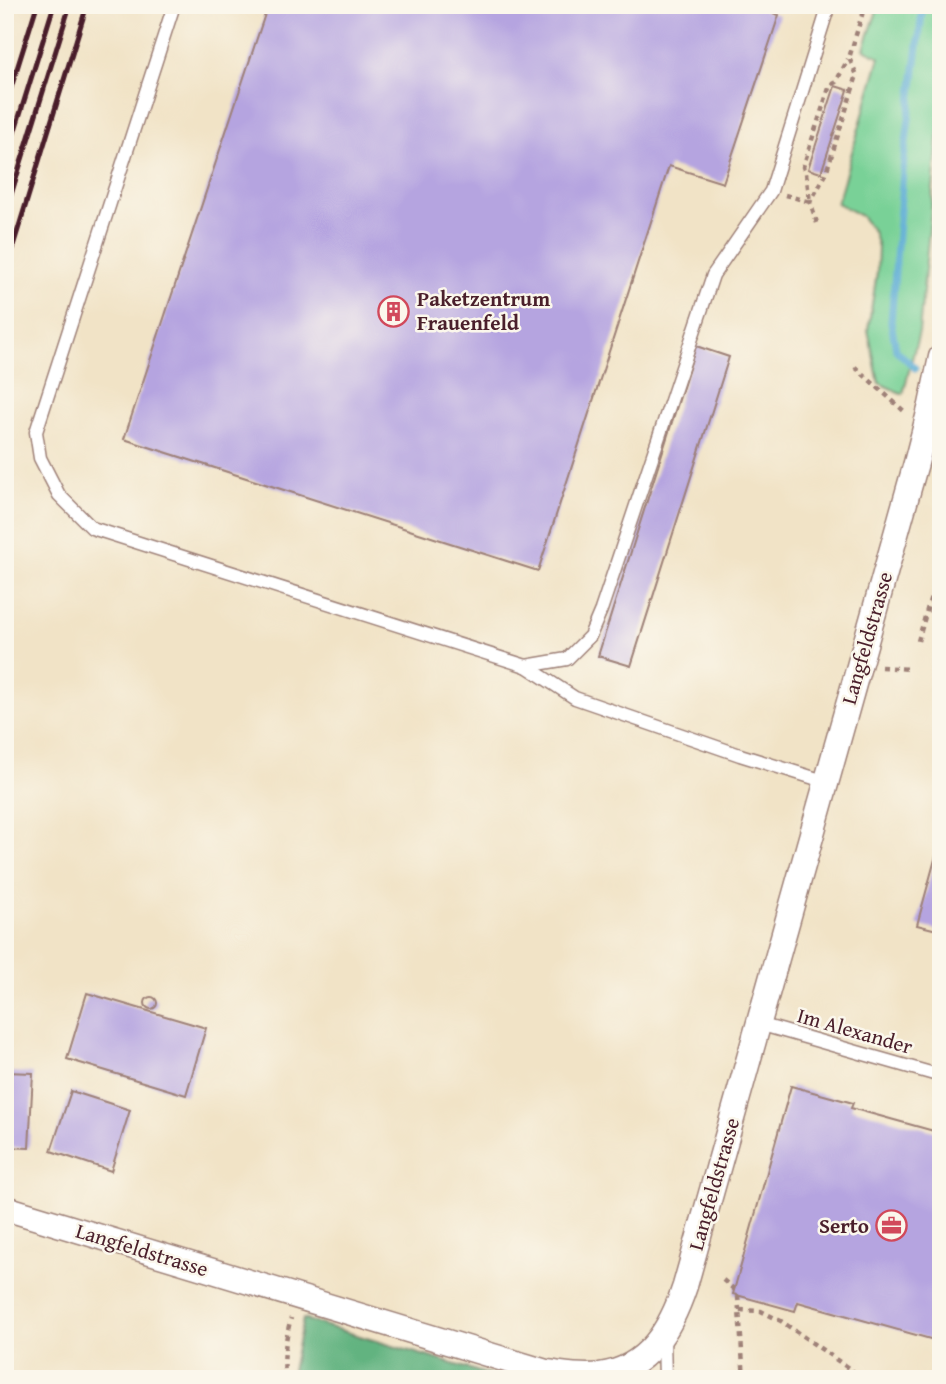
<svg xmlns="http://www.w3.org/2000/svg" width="946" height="1384" font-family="'Gentium Book Plus',serif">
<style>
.green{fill:#79d197;stroke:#627861;stroke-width:2}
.forest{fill:#62b380;stroke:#566956;stroke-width:2}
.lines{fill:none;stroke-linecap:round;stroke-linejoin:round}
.stream{stroke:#59abd4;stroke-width:7}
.building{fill:#b5a4e0}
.service-casing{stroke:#9e8178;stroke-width:15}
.minor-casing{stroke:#9e8178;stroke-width:27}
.path{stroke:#9e8178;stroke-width:4.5;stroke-dasharray:5 5;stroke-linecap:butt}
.service{stroke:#fff;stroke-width:12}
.minor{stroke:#fff;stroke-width:24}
.rail{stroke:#4a1f2b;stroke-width:5}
.labels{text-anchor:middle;stroke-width:5;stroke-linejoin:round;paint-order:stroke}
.poi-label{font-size:21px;font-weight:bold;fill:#4a1f2b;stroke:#fbf7ec;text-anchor:start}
.street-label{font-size:21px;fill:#4a1f2b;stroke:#fbf7ec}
</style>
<rect width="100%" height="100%" fill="#fbf7ec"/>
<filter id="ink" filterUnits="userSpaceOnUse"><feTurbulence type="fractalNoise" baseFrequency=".0143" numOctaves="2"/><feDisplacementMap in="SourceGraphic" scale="14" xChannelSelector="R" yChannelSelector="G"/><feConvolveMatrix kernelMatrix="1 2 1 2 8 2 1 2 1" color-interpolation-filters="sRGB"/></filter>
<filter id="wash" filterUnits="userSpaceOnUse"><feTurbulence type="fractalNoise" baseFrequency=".00686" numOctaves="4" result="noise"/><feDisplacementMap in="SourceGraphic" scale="28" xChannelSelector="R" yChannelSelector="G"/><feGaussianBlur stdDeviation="1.57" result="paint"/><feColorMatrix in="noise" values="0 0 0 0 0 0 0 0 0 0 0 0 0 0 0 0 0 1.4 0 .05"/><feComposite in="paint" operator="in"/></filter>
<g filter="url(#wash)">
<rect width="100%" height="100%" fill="#f1e3c6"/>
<path class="green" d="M879 5H941V107L919 332 903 394 879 383 868 330 877 273 878 247 873 231 861 216 837 203 880 57 864 49Z"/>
<path class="forest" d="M303 1319 493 1376 504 1379H295L292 1370Z"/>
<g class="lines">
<path class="stream" d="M915 368 896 350 891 322 904 159 923 5"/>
</g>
<g id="blocks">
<g class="building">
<path d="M268 5H747L779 15 723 183 669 166 538 571 124 439Z"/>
<path d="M835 86 848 90 821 173 808 169Z"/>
<path d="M696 346 729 357 631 666 598 656Z"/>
<path d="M940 841H941V931L917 925Z"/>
<path d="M87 993 206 1028 186 1095 67 1059Z"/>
<circle cx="151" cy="1003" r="6"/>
<path d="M5 1072 33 1073 29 1148 5 1147Z"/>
<path d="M791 1086 853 1103 851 1108 941 1133V1342L798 1302 795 1311 733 1294Z"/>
<path d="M71 1091 130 1110 111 1171 51 1151Z"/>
</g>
</g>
</g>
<g filter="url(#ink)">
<use href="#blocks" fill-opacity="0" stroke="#9e8178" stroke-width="2"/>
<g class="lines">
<defs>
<g id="service">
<path d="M174 5 36 432 40 458 59 495 92 528 526 666 567 659 590 636 601 610 713 275 771 191 829 5"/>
<path d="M526 666 575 698 740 755 827 782"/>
<path d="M759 1024 941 1076"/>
<path d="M664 1337 665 1379"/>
</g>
<path id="minor" d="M5 1208 546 1372C564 1374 582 1378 600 1375 648 1369 671 1328 685 1286L916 463 931 405 941 357"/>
</defs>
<use href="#service" class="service-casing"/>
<use href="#minor" class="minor-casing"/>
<g class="path">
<path d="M785 195 810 202 806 173 803 167 830 85 836 82 848 59"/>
<path d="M817 223 810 202 825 176 857 75 849 58 865 5"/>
<path d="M855 367 905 412"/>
<path d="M918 641 931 596 941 598"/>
<path d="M881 667 910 669"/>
<path d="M723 1280 735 1290"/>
<path d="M738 1296 739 1310"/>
<path d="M286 1379C282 1360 286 1336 291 1318"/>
<path d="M744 1379 739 1310 761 1311 781 1321 864 1379"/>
</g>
<use href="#service" class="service"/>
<use href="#minor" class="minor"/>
<g class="rail">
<path d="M5 107 37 5"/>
<path d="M5 162 54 5"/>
<path d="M5 214 70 5"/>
<path d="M5 272 87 5"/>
</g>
</g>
</g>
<defs>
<symbol id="building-ring" viewBox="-11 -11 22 22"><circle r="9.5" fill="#fbf7ec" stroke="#d1495b" stroke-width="1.5"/><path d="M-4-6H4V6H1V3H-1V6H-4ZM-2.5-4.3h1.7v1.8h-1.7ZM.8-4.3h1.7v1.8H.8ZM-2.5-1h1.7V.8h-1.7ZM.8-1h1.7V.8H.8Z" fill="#d1495b"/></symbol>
<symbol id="office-ring" viewBox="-11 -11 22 22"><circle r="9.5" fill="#fbf7ec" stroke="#d1495b" stroke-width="1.5"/><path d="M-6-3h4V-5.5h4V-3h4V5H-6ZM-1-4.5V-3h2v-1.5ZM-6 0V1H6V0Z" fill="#d1495b"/></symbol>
</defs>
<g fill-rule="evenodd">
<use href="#building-ring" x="376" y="294" width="35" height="35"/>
<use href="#office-ring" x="874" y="1208" width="35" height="35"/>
</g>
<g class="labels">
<g class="poi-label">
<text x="417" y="306">Paketzentrum<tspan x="417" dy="24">Frauenfeld</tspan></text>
<text x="869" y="1233" text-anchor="end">Serto</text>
</g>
<g class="street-label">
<text transform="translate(867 638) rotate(-74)" y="7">Langfeldstrasse</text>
<text transform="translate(855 1031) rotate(16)" y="7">Im Alexander</text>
<text transform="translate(714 1184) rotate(-74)" y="7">Langfeldstrasse</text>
<text transform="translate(142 1250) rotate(17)" y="7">Langfeldstrasse</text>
</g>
</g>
<rect width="946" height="1384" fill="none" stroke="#fbf7ec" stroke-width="28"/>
</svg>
